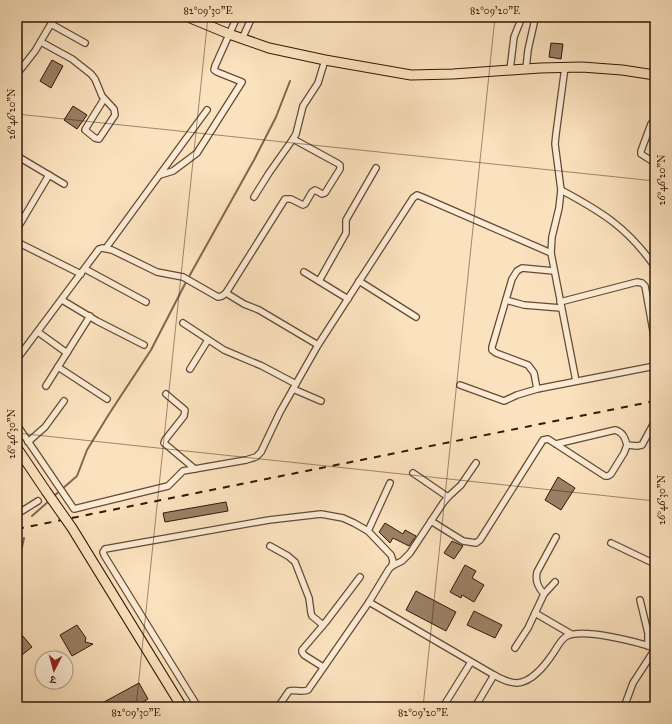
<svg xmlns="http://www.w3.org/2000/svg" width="672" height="724" font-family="'IM FELL Great Primer','Noto Serif Devanagari',serif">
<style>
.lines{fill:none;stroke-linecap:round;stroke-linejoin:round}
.stream{stroke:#816750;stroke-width:2}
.building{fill:#9a8166;stroke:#311707}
.street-casing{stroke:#644a35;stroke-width:8}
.primary-casing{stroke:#311707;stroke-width:11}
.street{stroke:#fcecd5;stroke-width:5.5}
.primary{stroke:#fbe2be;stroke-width:9}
.rail{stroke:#311707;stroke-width:2;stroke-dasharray:7 7;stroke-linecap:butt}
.primary-bridge-casing{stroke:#311707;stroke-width:11;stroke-linecap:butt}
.primary-bridge{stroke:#fbe2be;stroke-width:9}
.ticks{fill:none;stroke:#311707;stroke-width:1;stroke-opacity:0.45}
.neatline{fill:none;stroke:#311707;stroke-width:1.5}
.ticks-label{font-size:10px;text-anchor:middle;fill:#311707}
</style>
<rect width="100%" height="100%" fill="#fbe2be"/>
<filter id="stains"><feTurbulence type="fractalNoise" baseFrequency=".005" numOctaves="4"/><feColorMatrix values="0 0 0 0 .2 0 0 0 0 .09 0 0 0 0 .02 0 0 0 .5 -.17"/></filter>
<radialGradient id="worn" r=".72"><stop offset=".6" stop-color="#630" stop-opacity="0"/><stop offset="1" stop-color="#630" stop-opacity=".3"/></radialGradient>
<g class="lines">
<g class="stream">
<path d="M54 496 77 476 87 450 109 414 151 350 186 282 254 160 276 117 290 81"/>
<path d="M32 516 49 501"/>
<path d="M17 565 19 561 24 538"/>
</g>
</g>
<g class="building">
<path d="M551 43 563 44 561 59 549 57Z"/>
<path d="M52 60 63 66 51 88 40 81Z"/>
<path d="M73 106 87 115 77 129 64 120Z"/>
<path d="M558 477 575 488 561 510 545 500Z"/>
<path d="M226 502 228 511 165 522 163 513Z"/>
<path d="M385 523 403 534 405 530 416 536 409 546 393 538 390 543 379 532Z"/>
<path d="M452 541 463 546 454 559 444 553Z"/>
<path d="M465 565 476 571 472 578 484 585 474 602 462 595 461 598 450 592Z"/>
<path d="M416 591 456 612 446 631 406 610Z"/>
<path d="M474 611 502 625 495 638 467 625Z"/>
<path d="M77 625 86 638 85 642 93 644 72 656 60 635Z"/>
<path d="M17 629 32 647 17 659Z"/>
<path d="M139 683 148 699 134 707H107L104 702Z"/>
</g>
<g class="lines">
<defs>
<g id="street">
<path d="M51 24 85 43"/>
<path d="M242 39 252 17"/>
<path d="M41 42 72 59 91 74 95 79 102 96 114 109 115 115 99 139 95 138 85 130 86 128 104 99"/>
<path d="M565 67 556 134 555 144 561 190 559 208 552 237 551 253 576 381"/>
<path d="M526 69 528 50 535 19"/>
<path d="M510 70 514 37 522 17"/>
<path d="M17 74 35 51 55 17"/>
<path d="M651 124 641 151V154L655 163"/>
<path d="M17 156 64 184"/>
<path d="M160 175 173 171 197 153 242 82 217 72 214 70 215 66 237 17"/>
<path d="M561 190C602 212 628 228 655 267"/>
<path d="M254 197 269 173 293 139 296 134 303 106 318 83 325 60"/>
<path d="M17 229 49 175"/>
<path d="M17 242 81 274"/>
<path d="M106 248 207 110"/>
<path d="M85 269 146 302"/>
<path d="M304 272 348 299"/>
<path d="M319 281 346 233V220L376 168"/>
<path d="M359 281 416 317"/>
<path d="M226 293 244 304 259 310 318 345"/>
<path d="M62 300 97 321 144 345"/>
<path d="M506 300 524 305 561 308"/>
<path d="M560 302 637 282 642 283 645 286 655 342"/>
<path d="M183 323 224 350 262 366 296 384"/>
<path d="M38 332 67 353"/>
<path d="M17 359 99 249 102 248 112 250 157 272 183 277 218 297 222 296 226 293 285 199H291L303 205 305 204 312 192 315 190 322 194 325 193 340 169V165L337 163 293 139"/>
<path d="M58 367 107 399"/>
<path d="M190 369 208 340"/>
<path d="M460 385 504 401 517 395 537 389 655 366"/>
<path d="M46 386 90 316"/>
<path d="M293 389 321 401"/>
<path d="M537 389 534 373 528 365 496 353 492 350V347L512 279 517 271 522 268 554 271"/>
<path d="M166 394 185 410 184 416 165 440 164 443 195 469"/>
<path d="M17 425 74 509 168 486 183 471 246 460 256 457 261 452 280 412 318 345 413 198 417 195 422 197 551 253"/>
<path d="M28 442 45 427 64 401"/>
<path d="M627 445 637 446 642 445 655 421"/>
<path d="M413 473 448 497"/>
<path d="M17 513 22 511 38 501"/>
<path d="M431 521 463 541 476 543 480 540 543 440 548 439 605 476H608L611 474 624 453 627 445C625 438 623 432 615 430L556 444"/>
<path d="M368 531 390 483"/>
<path d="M611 543 655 564"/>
<path d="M270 546 288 556 295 562 309 598 311 613 312 616 323 625"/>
<path d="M544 594C538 587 535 581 537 572L556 537"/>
<path d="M640 600 648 633V646"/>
<path d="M369 602 494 675"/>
<path d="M535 613 571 634"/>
<path d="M515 648 528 628 544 594 555 582"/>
<path d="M323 667 304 655 302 652V650L325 623 360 577"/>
<path d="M198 707 104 555 103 552 105 549 269 520 321 514 343 518 354 523 368 531 391 555 393 561 392 566"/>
<path d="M278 707 289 691C295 689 302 693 308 690L369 602 389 569 392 566 402 561 410 553 443 503 448 497 461 485 476 463"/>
<path d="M443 707 471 662"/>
<path d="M475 707 494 675C501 679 509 683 517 683 533 682 546 664 554 652 558 646 561 639 567 636 584 628 637 642 655 648"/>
<path d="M624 707 633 683 655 649"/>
</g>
<g id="primary">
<path d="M188 17 229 34 269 48 325 60 411 75 453 74 540 68 582 67 622 70 655 75"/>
<path d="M17 448 46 491"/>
</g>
</defs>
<use href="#street" class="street-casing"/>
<use href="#primary" class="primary-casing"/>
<use href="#street" class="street"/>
<use href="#primary" class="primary"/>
<path class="rail" d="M17 529 655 401"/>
<defs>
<path id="primary-bridge" d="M46 491 72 528 182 707"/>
</defs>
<use href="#primary-bridge" class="primary-bridge-casing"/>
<use href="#primary-bridge" class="primary-bridge"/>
</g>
<path class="ticks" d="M17 114 655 181M17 433 655 501M136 707 208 17M423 707 495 17"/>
<rect width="672" height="724" fill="none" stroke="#fbe2be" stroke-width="44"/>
<g transform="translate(54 670) rotate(186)"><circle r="19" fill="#fcecd5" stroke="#ab9783"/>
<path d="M0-3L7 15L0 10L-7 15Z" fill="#8f2418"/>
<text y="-6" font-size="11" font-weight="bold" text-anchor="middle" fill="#311707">उ</text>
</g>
<rect x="22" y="22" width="628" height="680" class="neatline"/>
<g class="ticks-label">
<text x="208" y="14">82°09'30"E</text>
<text x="495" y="14">82°09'20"E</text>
<text transform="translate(11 114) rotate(-90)" y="4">26°46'20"N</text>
<text transform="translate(661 180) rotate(-90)" y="4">26°46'20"N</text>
<text transform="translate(11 434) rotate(-90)" y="4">26°46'30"N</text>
<text transform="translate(661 500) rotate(-90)" y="4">26°46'30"N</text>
<text x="136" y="716">82°09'30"E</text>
<text x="423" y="716">82°09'20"E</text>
</g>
<rect width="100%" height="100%" filter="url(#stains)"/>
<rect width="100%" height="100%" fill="url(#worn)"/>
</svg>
